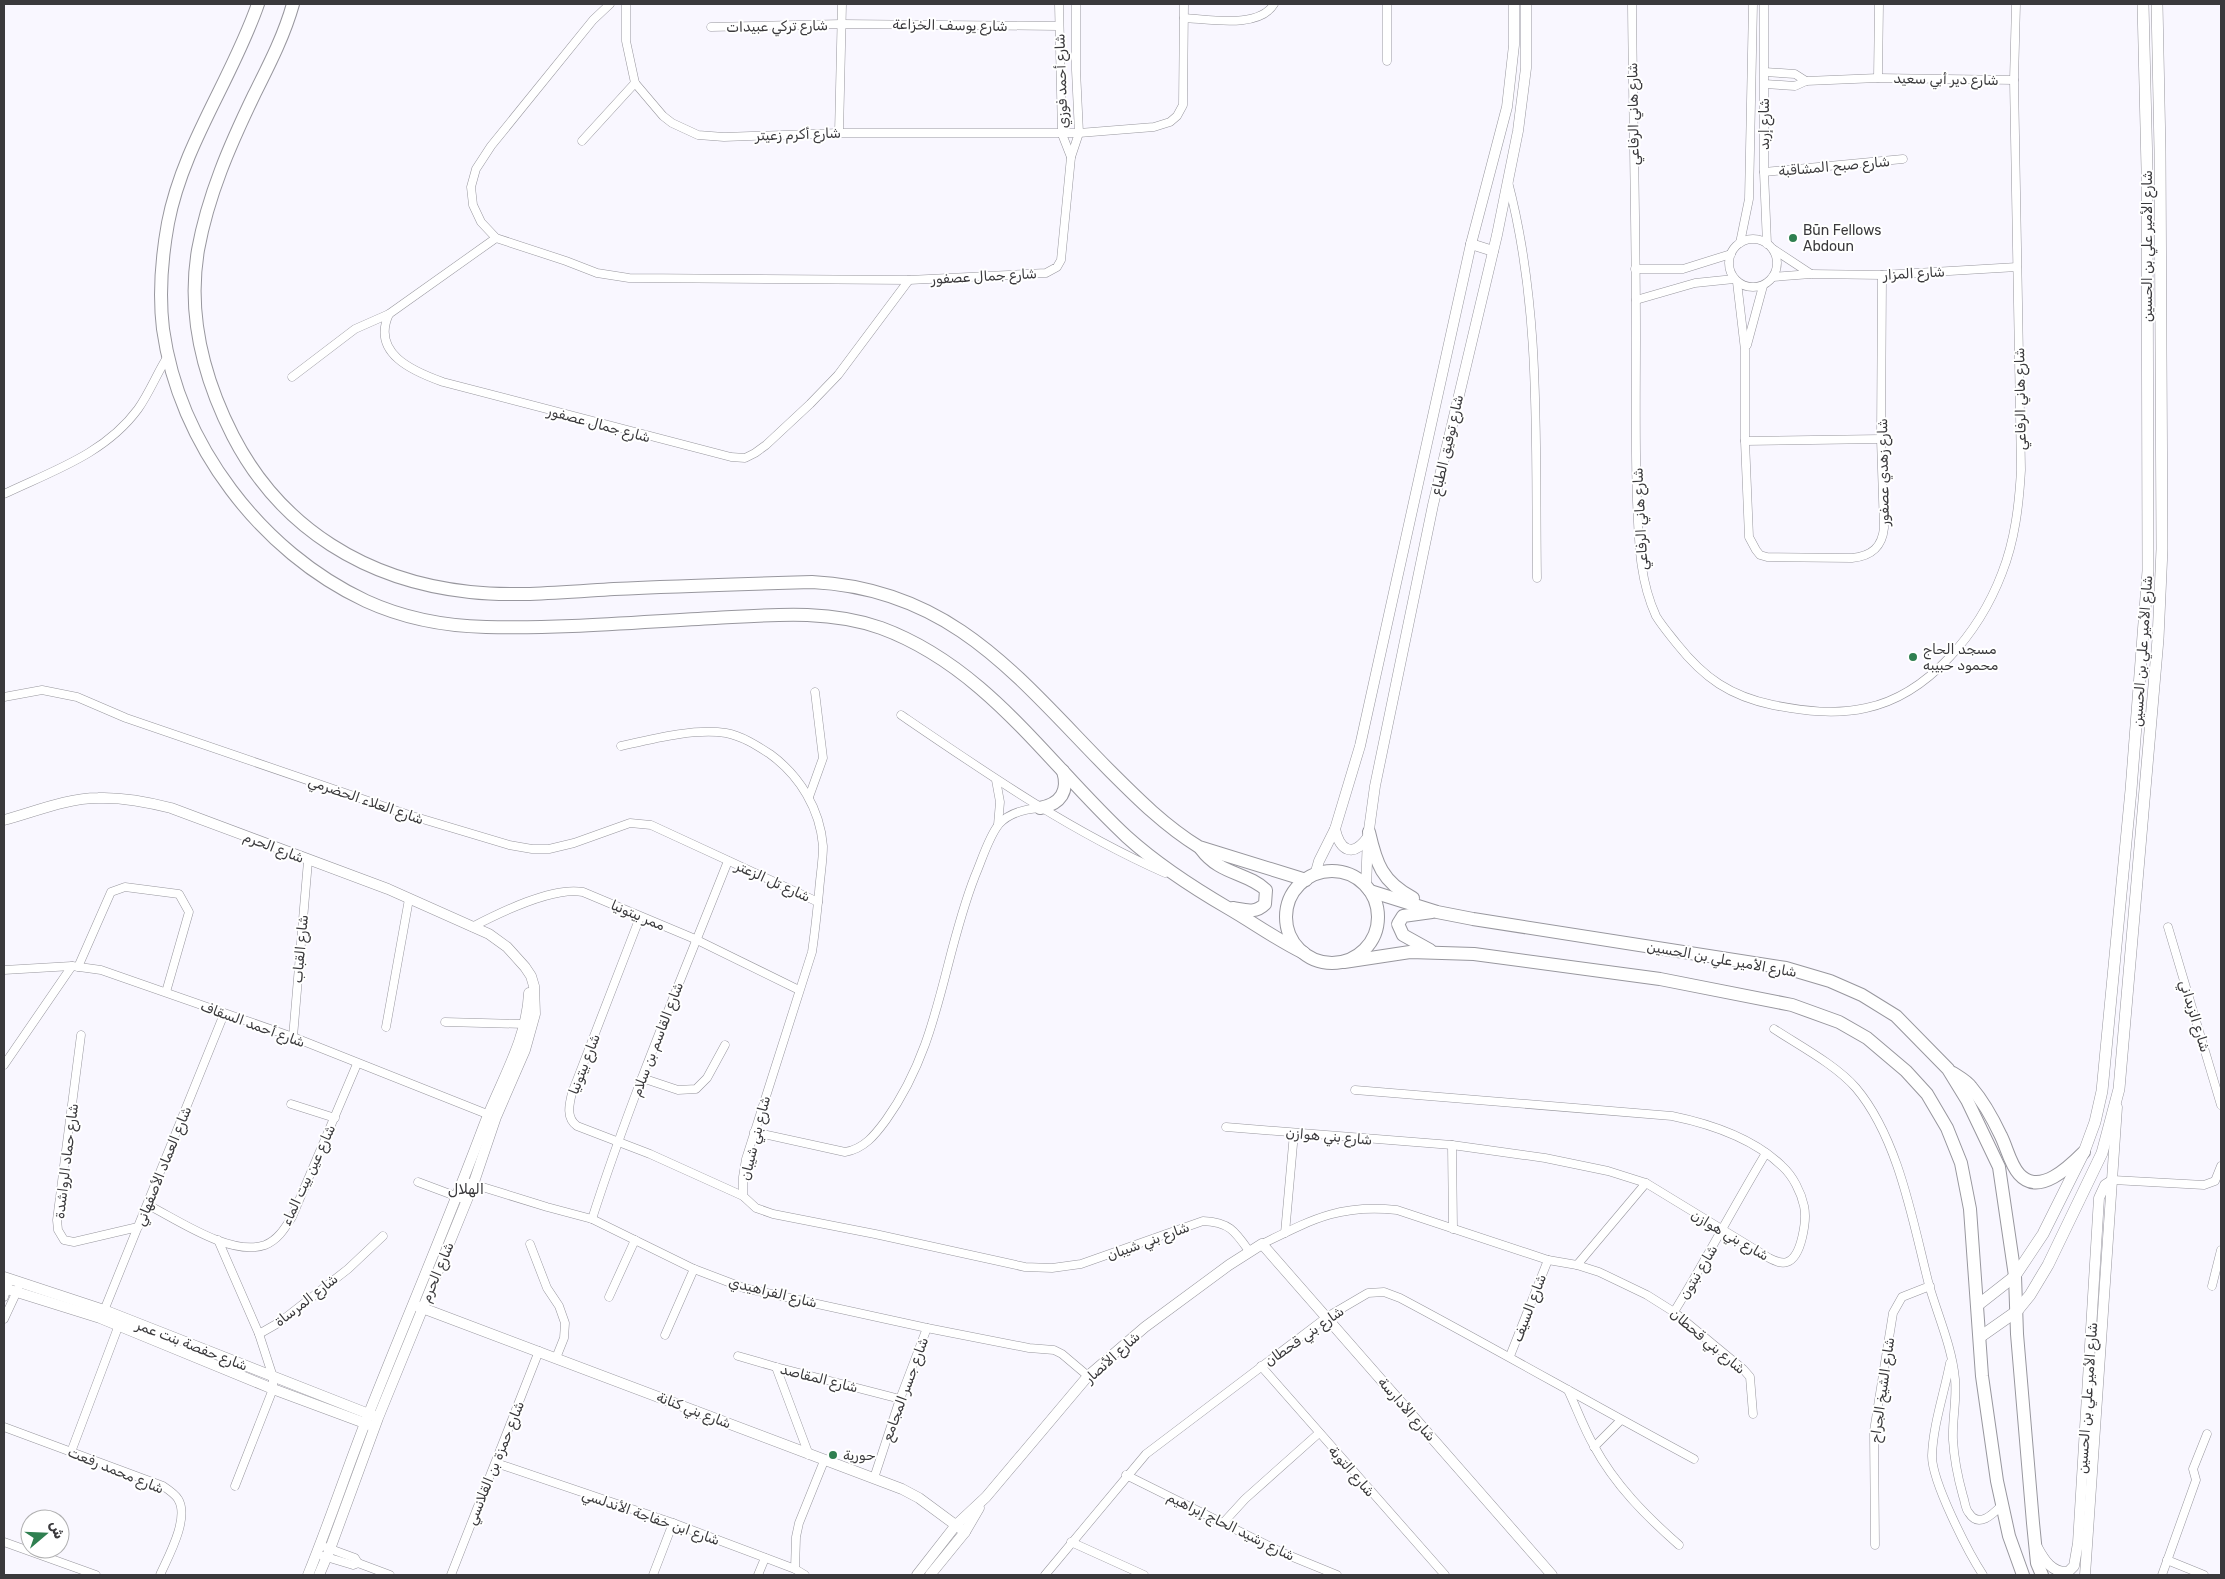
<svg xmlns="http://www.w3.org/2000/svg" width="2225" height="1579" font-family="Rubik,'Noto Naskh Arabic',sans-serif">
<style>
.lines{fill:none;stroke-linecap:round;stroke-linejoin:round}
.minor-casing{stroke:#98979e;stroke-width:9}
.tertiary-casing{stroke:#98979e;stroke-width:11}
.secondary-casing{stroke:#98979e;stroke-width:12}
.primary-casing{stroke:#98979e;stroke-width:14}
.minor{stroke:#fff;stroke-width:8}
.tertiary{stroke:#fff;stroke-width:10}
.secondary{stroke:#fff;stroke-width:11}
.primary{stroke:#fff;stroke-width:12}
.poi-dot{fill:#2f7f50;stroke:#fff;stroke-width:2}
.labels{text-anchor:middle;stroke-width:4;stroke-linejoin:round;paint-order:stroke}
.street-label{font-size:14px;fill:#3a393c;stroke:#fff}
.poi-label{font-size:14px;fill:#3a393c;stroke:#fff;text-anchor:start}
.neighbourhood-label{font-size:15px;fill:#3a393c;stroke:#fff}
</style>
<rect width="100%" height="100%" fill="#f9f7ff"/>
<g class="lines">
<defs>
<g id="minor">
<path d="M610 4 593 20 491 146 476 169 471 187 473 205 481 222 496 238 566 261 597 273 629 278 909 280 1046 273 1057 267 1061 260 1071 157 1079 133 1076 70V4"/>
<path d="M626 4V41L635 83 663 116 672 123 698 135 724 137 839 133H1079L1154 127 1170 122 1177 116 1183 105 1184 4"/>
<path d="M1059 4 1062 134 1071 157"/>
<path d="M1387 4V61"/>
<path d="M1632 4C1633 115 1636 226 1636 337 1636 392 1635 447 1637 501 1639 541 1639 579 1656 616 1662 626 1670 635 1677 644 1704 678 1730 696 1773 705 1804 711 1835 715 1866 708 1929 695 1980 631 2002 573 2015 540 2019 505 2021 470L2014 80 2016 4"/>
<path d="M1764 4V172L1767 244"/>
<path d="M1184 18C1209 19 1259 29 1274 4"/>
<path d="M711 27 842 24 1058 26"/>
<path d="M1765 72 1795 74 1806 81"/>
<path d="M1878 78 1879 4"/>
<path d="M1765 84 1795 86 1806 81 1878 78 2014 80"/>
<path d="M839 133 842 4"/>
<path d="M582 141 635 83"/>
<path d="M1764 172 1903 159"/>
<path d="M1508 182C1542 311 1535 446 1537 578"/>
<path d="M496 238 389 314C371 353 412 371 443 382L731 457 745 458 755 453 766 445 810 404 838 375 909 280"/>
<circle cx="1753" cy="263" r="24"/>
<path d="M1740 243 1749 199 1753 4"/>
<path d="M1773 249 1811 274"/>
<path d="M1635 269H1683L1731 254"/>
<path d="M1773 277 1811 274 1882 275 2017 267"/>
<path d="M1737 282 1745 350V441L1749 537 1756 550 1760 555 1767 557 1852 558C1872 556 1882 547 1884 528L1881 439 1882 275"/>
<path d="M1636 300 1695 283 1734 279"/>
<path d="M1747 345 1763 286"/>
<path d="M292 377 355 329 389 314"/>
<path d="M1745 441 1881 439"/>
<path d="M4 494C52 471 105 454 138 409 150 392 157 373 168 356"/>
<path d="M4 697 42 690 77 697 126 718 409 815 509 845 532 849H549L574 843 630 823 651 825 818 902"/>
<path d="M901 715C986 773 1070 831 1165 873"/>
<path d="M621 746C652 739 694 728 726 733 742 736 756 745 770 754 800 776 820 809 823 846 823 861 820 877 819 892 817 912 815 932 812 952L746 1159 743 1177V1196L756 1208 773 1214 875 1234 1025 1267 1052 1268 1081 1264 1203 1221C1229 1222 1235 1231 1249 1251"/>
<path d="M996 780 1000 802 998 825"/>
<path d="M809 797 823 758 815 692"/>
<path d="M640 917 572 1093C569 1105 566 1118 577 1126L650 1154 743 1196"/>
<path d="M472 927C499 913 553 886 583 892L695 939 799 990"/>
<path d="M2168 927 2221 1105"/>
<path d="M78 967 111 892 125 887 179 894 189 912 166 992"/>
<path d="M4 970 72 966 101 970 293 1037 492 1116"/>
<path d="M445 1022 524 1024"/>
<path d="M386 1027 409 899"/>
<path d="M1774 1029C1800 1046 1836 1065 1856 1088 1899 1139 1913 1223 1929 1285 1938 1316 1952 1347 1955 1379 1957 1400 1952 1420 1953 1440 1954 1458 1958 1478 1963 1496 1965 1501 1965 1509 1969 1513 1979 1529 1994 1513 2002 1505"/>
<path d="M81 1035 57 1220 58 1230 64 1240 74 1242 138 1227"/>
<path d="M293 1037 308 861"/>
<path d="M4 1065 72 966"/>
<path d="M642 1078 678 1090 696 1089 707 1078 725 1045"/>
<path d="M291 1104 335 1118"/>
<path d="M1226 1127 1452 1145 1545 1158 1608 1171 1646 1183 1769 1258C1775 1261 1781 1264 1787 1262 1802 1257 1807 1219 1804 1206 1801 1192 1793 1176 1782 1166 1753 1138 1711 1124 1672 1116L1355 1090"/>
<path d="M754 1132 845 1152C864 1149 875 1135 886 1120 941 1043 942 960 975 876 982 860 988 838 999 824 1010 812 1025 809 1040 808"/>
<path d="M1452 1145 1453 1229"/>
<path d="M2113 1180 2204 1185 2215 1181 2221 1166"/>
<path d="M463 1181 547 1207 592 1219 694 1269 744 1288 927 1328 1029 1348 1054 1350 1062 1354 1088 1376"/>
<path d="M418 1182 466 1200"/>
<path d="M148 1205C178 1220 231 1257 265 1245 278 1240 285 1228 292 1217L357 1064"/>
<path d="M592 1219C631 1097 681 980 728 861"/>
<path d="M1285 1233 1294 1133"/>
<path d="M218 1240 259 1334 280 1322 348 1269 383 1236"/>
<path d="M530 1244 547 1288 559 1306 565 1323 564 1338 556 1358"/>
<path d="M1262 1244C1313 1219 1340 1204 1397 1210L1548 1260 1577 1265 1599 1272 1647 1295 1674 1312 1743 1369 1750 1377 1753 1414"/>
<path d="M1577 1265 1646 1183"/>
<path d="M2212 1286 2221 1250"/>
<path d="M4 1297 8 1284"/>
<path d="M609 1297 635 1240"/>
<path d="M1674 1312C1706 1260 1734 1206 1766 1153"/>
<path d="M103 1313 224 1014"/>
<path d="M4 1319 18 1289"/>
<path d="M665 1335 694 1269"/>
<path d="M738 1356 776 1367 900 1399"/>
<path d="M1510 1356 1548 1260"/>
<path d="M1950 1363C1944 1394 1933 1425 1932 1456 1932 1482 1968 1552 1983 1575"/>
<path d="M1261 1366 1445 1575"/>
<path d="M776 1367 809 1455"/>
<path d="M1568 1390C1577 1409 1584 1429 1594 1446 1615 1485 1646 1516 1679 1545"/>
<path d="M4 1427 163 1486C169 1490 175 1494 178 1499 190 1518 168 1557 160 1575"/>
<path d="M1594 1447 1621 1420"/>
<path d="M71 1452 120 1322"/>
<path d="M496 1463 673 1523 795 1569 805 1575"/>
<path d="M1126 1475 1283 1553 1337 1575"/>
<path d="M874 1478 900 1399 927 1328"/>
<path d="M235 1486 273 1389V1377L259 1334"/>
<path d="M1224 1522 1245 1499 1319 1433"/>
<path d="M4 1542 96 1575"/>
<path d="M1071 1542 1144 1575"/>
<path d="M1875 1545 1874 1431 1893 1313 1902 1297 1930 1286"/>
<path d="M325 1547 355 1558 358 1563"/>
<path d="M323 1556 353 1565 358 1563 390 1575"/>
<path d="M2167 1560 2204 1575"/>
<path d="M795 1569 796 1537 799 1523 824 1461"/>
<path d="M451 1575 539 1351"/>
<path d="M653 1575 673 1523"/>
<path d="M758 1575 765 1558"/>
<path d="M1045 1575 1146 1454 1327 1317 1368 1293 1384 1292 1400 1298C1498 1350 1595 1406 1694 1459"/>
<path d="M2162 1575 2196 1480 2193 1469 2207 1434"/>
</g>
<g id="tertiary">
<path d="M1471 244 1493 251"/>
<path d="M4 820C34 812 67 798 98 798 123 797 148 802 171 808L388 889 489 934 507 947 525 967 531 976 534 986 535 1014 525 1050 496 1117 473 1185 378 1418 330 1549 319 1575"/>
<path d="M1335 829C1340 851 1353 858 1368 837"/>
<path d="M1315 875 1319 861 1335 829 1360 746 1471 244 1507 107 1514 45V4"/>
<path d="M1366 887 1368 837 1375 786 1433 505 1497 235 1518 131 1526 68V4"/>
<path d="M4 1277 104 1310 374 1416"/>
<path d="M4 1288 100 1318 273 1389 370 1425"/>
<path d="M417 1306 902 1489 919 1498 965 1532"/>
<path d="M2037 1547C2044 1560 2052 1573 2068 1572L2074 1566 2078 1543 2099 1198 2105 1185 2113 1180"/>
<path d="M308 1575C330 1521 348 1466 369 1413 407 1317 447 1224 483 1128 499 1084 527 1041 529 993"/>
<path d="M917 1575 956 1525 986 1497 1088 1376 1145 1327 1229 1265 1262 1244 1552 1575"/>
<path d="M930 1575 965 1532 979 1508"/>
<path d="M2085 1575 2117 1107"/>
</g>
<g id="secondary">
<path d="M1978 1305 2015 1276 2043 1234 2084 1152 2095 1122 2102 1091 2131 790 2148 571 2147 169 2143 4"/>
<path d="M1980 1337 2017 1311 2030 1295 2048 1265 2102 1153 2119 1089 2158 639 2162 549 2160 151 2157 4"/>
</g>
<g id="primary">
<path d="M258 4C232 79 183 145 168 223 162 256 159 296 163 329 179 444 261 552 366 601 403 618 445 626 486 627 562 629 639 622 715 618 770 615 828 609 881 628 987 667 1048 764 1127 837 1158 865 1192 887 1228 908 1254 923 1277 940 1304 953"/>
<path d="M293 4C284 36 269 65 254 95 230 145 208 195 198 250 187 315 203 377 233 436 281 529 367 581 470 592 517 597 566 592 614 589 680 586 746 584 812 582 953 589 1018 678 1110 771 1138 799 1165 826 1199 847L1306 880"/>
<path d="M1040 808C1061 804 1069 791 1063 771"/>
<path d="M1369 832C1376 863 1382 882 1413 898"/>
<path d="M1201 849C1220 875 1247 872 1266 890L1265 904C1255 914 1245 910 1233 908"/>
<circle cx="1332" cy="917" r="46"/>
<path d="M1370 891 1437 912 1473 919 1786 968 1830 981 1862 995 1896 1016 1948 1069 1967 1100 1999 1167 2015 1276 2017 1334 2033 1523 2037 1563 2042 1575"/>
<path d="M1430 950 1403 935 1398 924 1403 916 1432 912"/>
<path d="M1344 962 1410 952 1474 954 1660 979 1792 1005 1839 1022 1867 1038 1906 1071 1927 1094 1947 1128 1961 1163 1970 1209 1982 1376 1997 1481 2009 1536 2023 1575"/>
<path d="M1953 1073C1959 1077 1967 1081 1971 1087 1983 1101 1993 1119 2001 1136 2007 1148 2010 1164 2019 1174 2039 1197 2070 1166 2084 1152"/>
</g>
</defs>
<use href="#minor" class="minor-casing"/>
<use href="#tertiary" class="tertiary-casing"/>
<use href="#secondary" class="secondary-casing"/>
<use href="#primary" class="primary-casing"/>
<use href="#minor" class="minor"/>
<use href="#tertiary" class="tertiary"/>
<use href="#secondary" class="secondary"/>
<use href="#primary" class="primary"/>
</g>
<g class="poi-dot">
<circle cx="1793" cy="238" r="5"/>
<circle cx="1913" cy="657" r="5"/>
<circle cx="833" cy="1455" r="5"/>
</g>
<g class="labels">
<g class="street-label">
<text transform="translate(950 25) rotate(1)" y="5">شارع يوسف الخزاعة</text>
<text transform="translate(777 26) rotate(-1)" y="5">شارع تركي عبيدات</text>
<text transform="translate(1946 79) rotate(1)" y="5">شارع دير أبي سعيد</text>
<text transform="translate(1061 81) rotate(-92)" y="5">شارع أحمد فوزي</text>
<text transform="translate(1633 114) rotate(-91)" y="5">شارع هاني الرفاعي</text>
<text transform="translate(1764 124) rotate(-90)" y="5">شارع إربد</text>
<text transform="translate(798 134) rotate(-2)" y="5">شارع أكرم زعيتر</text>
<text transform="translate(1834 166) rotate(-5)" y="5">شارع صبح المشاقبة</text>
<text transform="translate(2147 246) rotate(-90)" y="5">شارع الأمير علي بن الحسين</text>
<text transform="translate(1914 273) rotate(-3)" y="5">شارع المزار</text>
<text transform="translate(984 276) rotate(-3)" y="5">شارع جمال عصفور</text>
<text transform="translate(2020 399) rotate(-91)" y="5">شارع هاني الرفاعي</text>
<text transform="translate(599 424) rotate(15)" y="5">شارع جمال عصفور</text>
<text transform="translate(1447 445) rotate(-77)" y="5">شارع توفيق الطباع</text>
<text transform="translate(1883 472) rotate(-91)" y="5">شارع زهدي عصفور</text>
<text transform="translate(1640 519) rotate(-93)" y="5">شارع هاني الرفاعي</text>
<text transform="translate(2142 651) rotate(-86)" y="5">شارع الأمير علي بن الحسين</text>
<text transform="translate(366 800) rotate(19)" y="5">شارع العلاء الحضرمي</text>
<text transform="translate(274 847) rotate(21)" y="5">شارع الحرم</text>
<text transform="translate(773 881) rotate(24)" y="5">شارع تل الزعتر</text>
<text transform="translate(638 915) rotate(23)" y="5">ممر بيتونيا</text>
<text transform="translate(300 949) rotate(-85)" y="5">شارع القباب</text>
<text transform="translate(1722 959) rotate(10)" y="5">شارع الأمير علي بن الحسين</text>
<text transform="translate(2195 1016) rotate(73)" y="5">شارع الزبداني</text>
<text transform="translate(253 1024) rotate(20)" y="5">شارع أحمد السقاف</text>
<text transform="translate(657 1039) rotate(-69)" y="5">شارع القاسم بن سلام</text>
<text transform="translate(584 1064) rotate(-69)" y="5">شارع بيتونيا</text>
<text transform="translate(1329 1136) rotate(5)" y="5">شارع بني هوازن</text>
<text transform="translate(755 1138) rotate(-76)" y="5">شارع بني شيبان</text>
<text transform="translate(66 1161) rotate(-83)" y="5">شارع حماد الرواشدة</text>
<text transform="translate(163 1166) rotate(-68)" y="5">شارع العماد الأصفهاني</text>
<text transform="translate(308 1175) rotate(-65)" y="5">شارع عين بيت الماء</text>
<text transform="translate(1730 1235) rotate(30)" y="5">شارع بني هوازن</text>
<text transform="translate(1148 1241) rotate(-20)" y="5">شارع بني شيبان</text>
<text transform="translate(437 1272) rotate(-67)" y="5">شارع الحرم</text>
<text transform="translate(1698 1272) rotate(-59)" y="5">شارع نبتون</text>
<text transform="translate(773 1292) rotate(14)" y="5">شارع الفراهيدي</text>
<text transform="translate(306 1300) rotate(-38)" y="5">شارع المرساة</text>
<text transform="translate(1529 1308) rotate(-69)" y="5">شارع السيف</text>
<text transform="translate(1304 1336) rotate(-35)" y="5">شارع بني قحطان</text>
<text transform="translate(1708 1341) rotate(40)" y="5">شارع بني قحطان</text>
<text transform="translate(192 1345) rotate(21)" y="5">شارع حفصة بنت عمر</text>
<text transform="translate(1112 1357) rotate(-42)" y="5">شارع الأنصار</text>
<text transform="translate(819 1378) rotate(14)" y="5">شارع المقاصد</text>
<text transform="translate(905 1389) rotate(-70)" y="5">شارع جسر المجامع</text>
<text transform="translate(1882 1390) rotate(-82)" y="5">شارع الشيخ الجراح</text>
<text transform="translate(2087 1398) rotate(-86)" y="5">شارع الأمير علي بن الحسين</text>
<text transform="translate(1407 1409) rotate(49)" y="5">شارع الأدارسة</text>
<text transform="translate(694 1410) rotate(21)" y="5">شارع بني كنانة</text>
<text transform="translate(495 1463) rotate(-68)" y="5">شارع حمزة بن القلانسي</text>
<text transform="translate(116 1470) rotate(22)" y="5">شارع محمد رفعت</text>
<text transform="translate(1352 1471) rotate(49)" y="5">شارع التوبة</text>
<text transform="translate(651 1517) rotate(19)" y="5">شارع ابن خفاجة الأندلسي</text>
<text transform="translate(1231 1526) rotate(26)" y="5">شارع رشيد الحاج إبراهيم</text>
</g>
<g class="poi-label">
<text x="1803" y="235">Būn Fellows<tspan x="1803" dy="16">Abdoun</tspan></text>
<text x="1923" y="654">مسجد الحاج<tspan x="1923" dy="16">محمود حبيبه</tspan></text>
<text x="843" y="1460">حورية</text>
</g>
<g class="neighbourhood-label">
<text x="466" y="1194">الهلال</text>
</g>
</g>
<rect width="2225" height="1579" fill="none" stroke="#3a393c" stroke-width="10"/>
<g transform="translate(45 1534) rotate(71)"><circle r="24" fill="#ffffff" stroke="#b0b0b1"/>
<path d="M0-4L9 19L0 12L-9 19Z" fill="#2f7f50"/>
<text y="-8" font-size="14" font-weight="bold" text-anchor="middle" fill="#3a393c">ش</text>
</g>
</svg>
